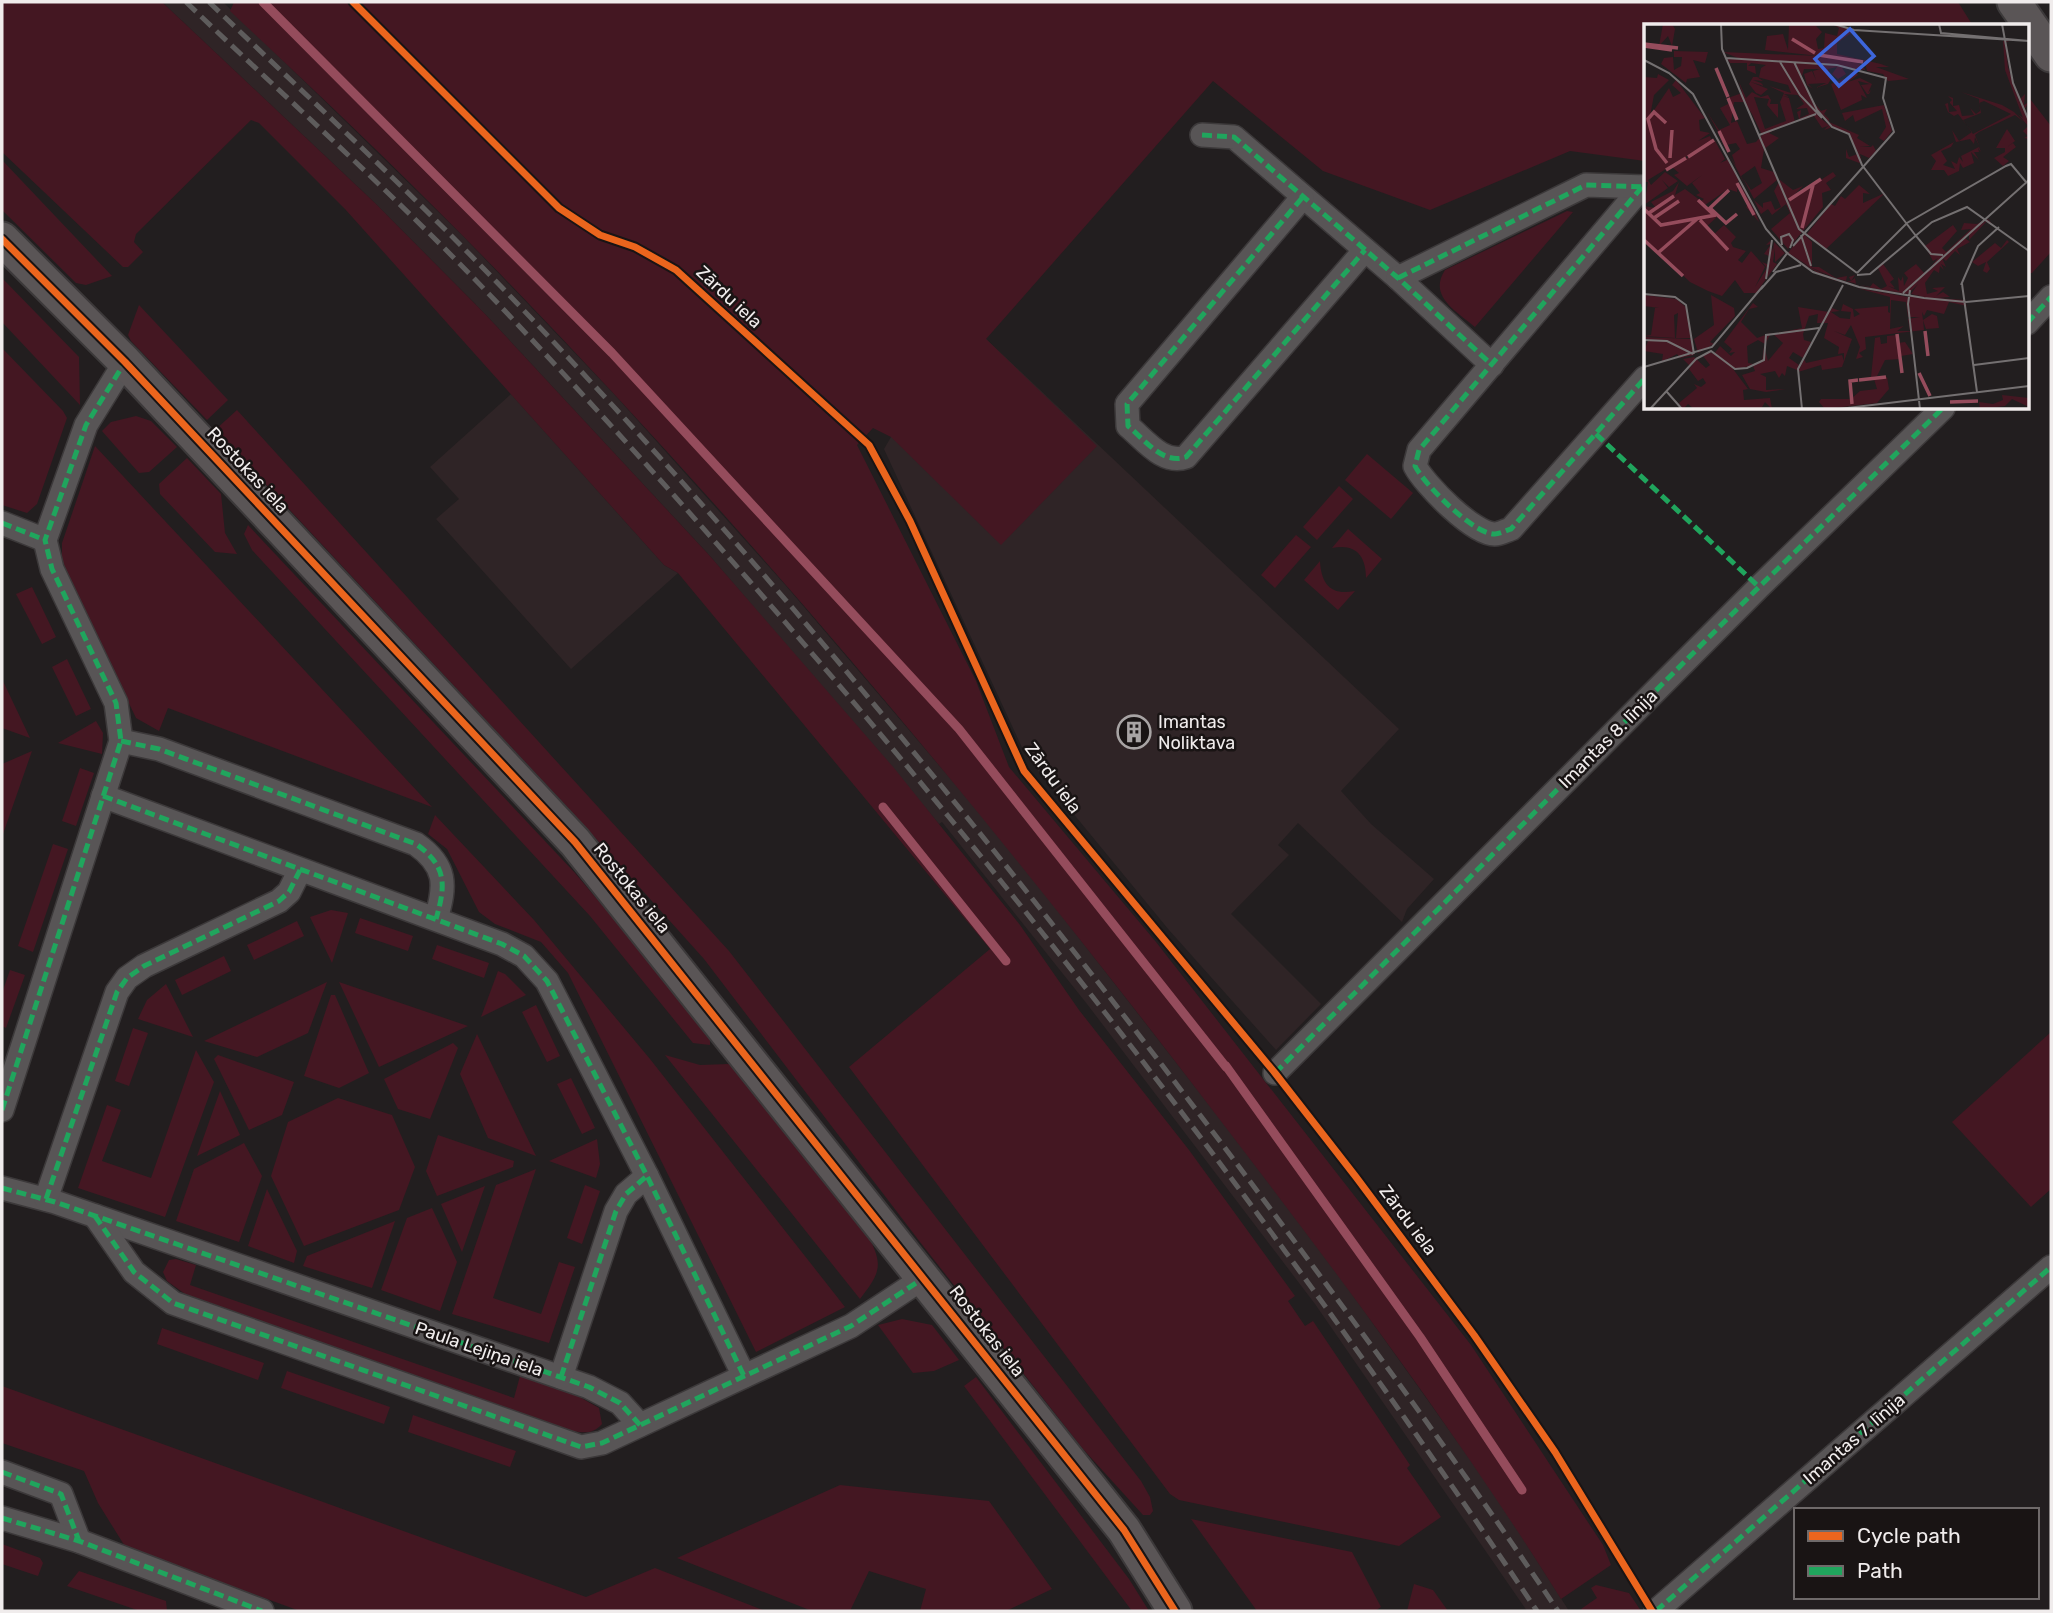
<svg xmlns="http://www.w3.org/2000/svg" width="2053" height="1613" font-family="Rubik,sans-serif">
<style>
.built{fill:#2f2426}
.green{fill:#441722}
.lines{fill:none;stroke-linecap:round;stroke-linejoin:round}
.stream{stroke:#954c5c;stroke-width:9}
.street-casing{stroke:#3c393a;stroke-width:26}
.secondary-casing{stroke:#3c393a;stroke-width:37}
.street{stroke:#585556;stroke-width:23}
.secondary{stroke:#5a5556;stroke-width:33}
.rail{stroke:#5e5c5c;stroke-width:5;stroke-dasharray:14 7;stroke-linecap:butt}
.quiet{stroke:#20a55d;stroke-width:5;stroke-dasharray:10 5;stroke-linecap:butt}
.cycleway-casing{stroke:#191414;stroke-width:11}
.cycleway{stroke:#eb651d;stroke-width:7}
.labels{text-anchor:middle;stroke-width:5;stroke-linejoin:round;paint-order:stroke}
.street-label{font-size:18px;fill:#f0ecec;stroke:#191414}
.poi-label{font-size:18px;fill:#f0ecec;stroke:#191414;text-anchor:start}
.inset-river{fill:none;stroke:#954c5c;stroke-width:3.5}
.inset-road{fill:none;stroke:#747071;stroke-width:2}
.view{fill:#3d66db;fill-opacity:0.15;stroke:#3d66db;stroke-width:3.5}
.inset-edge{fill:none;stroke:#f0ecec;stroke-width:3.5}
</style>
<rect width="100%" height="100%" fill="#221e1f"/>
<g class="built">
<path d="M162 2H223L464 237 614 394 787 587 1002 839 1224 1124 1337 1273 1494 1493 1569 1611H1527L1315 1304 1087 1004 942 822 939 824 709 555 486 315 376 204Z"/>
<path d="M986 339 1399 729 1341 791 1371 824 1434 879 1407 909 1402 922 1298 823 1278 845 1289 855 1231 914 1321 1004 1276 1050 1169 930 1026 756 884 449 891 437Z"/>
<path d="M511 394 664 565 678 573 571 669 436 519 459 499 430 467Z"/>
</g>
<g class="green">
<path d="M2 2H162L376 204 486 315 709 555 894 768 1020 925 1079 1010 1189 1150 1295 1296 1288 1301 1305 1326 1313 1321 1410 1465 1407 1468 1441 1517 1399 1546 1179 1500 1170 1494 849 1067 990 949 678 573 664 565 345 209 259 123 251 120 136 234 134 242 143 252 128 267H123L2 152Z"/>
<path d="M234 2H1958L1973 26H1645V161L1570 151 1430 210 1323 171 1213 81 986 339 1097 446 1001 545 891 437 873 428 857 445 976 681 1009 767 1156 942 1471 1345 1603 1545 1611 1565 1561 1599C1449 1420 1320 1250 1191 1082 964 786 724 501 463 236 387 159 309 85 230 11Z"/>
<path d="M2027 95 2051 126V252L2032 273H2027Z"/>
<path d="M2 160 112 276 86 285 76 283 2 210Z"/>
<path d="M1567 211 1573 212 1475 327C1456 311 1428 296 1445 270Z"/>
<path d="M2 278 79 357 80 405 2 322Z"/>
<path d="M139 305 228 400 207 420 131 341 128 335Z"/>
<path d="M2 348 63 411 67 418 37 504 27 513 2 505Z"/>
<path d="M237 410 729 951 1141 1481 1150 1497 1153 1511 1150 1515H1143L1083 1449 920 1242 704 959 571 811 215 430Z"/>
<path d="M136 416 151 421 177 447 149 472 139 473 102 431 111 422Z"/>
<path d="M95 446 432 807 168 708 159 731 136 718 62 563V543Z"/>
<path d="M1367 454 1413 493 1391 519 1345 480Z"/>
<path d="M187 458 221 494 225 533 237 554 215 552 160 494 159 484Z"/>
<path d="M1339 486 1353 499 1317 540 1303 527Z"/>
<path d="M248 525 575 873 710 1033V1045L693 1043 590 916 252 550 244 534Z"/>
<path d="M1348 529 1382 559 1366 578C1366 556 1356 543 1332 548Z"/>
<path d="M1296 535 1311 547 1275 588 1261 575Z"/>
<path d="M1320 561C1321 584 1331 596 1355 591L1338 610 1304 580Z"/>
<path d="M32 587 56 637 42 644 16 594Z"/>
<path d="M67 659 91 709 76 716 52 667Z"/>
<path d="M2 679 30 738 2 728Z"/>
<path d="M96 721 103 733 102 754 58 743Z"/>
<path d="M32 751 2 837V764Z"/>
<path d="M80 768 94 773 76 826 62 821Z"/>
<path d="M435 815 534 920 650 1059 845 1307 756 1352 568 973 541 942 495 924 479 912 447 849 428 834Z"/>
<path d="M53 844 68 849 33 952 18 946Z"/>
<path d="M331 910 348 913 332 963 310 917Z"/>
<path d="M360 918 413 936 408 951 355 933Z"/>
<path d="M297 921 304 936 254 960 247 945Z"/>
<path d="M437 945 489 963 484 978 432 959Z"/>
<path d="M224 956 231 971 182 995 175 980Z"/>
<path d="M10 970 25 975 6 1028 2 1026V993Z"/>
<path d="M498 971 505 974 526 995 481 1017Z"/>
<path d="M327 982 308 1033 257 1057 204 1041Z"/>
<path d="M339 982 468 1026 379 1067Z"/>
<path d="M166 984 193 1037 138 1019 147 1000Z"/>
<path d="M331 995H335L369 1073 339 1088 304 1076Z"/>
<path d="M536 1005 560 1056 547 1062 522 1012Z"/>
<path d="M133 1028 148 1033 129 1086 115 1081Z"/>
<path d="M2051 1032V1189L2031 1207 1952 1122Z"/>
<path d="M477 1034 536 1156 488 1138 460 1074Z"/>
<path d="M453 1043 458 1048 430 1119 398 1109 384 1079Z"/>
<path d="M196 1050 214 1082 165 1217 78 1188 107 1105 121 1110 102 1161 151 1178Z"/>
<path d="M218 1055 294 1082 282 1115 249 1130 214 1059Z"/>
<path d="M665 1055 700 1065 729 1064 865 1228C881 1263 885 1267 860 1299Z"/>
<path d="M571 1078 595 1128 582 1134 557 1084Z"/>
<path d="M220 1091 240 1135 197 1156Z"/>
<path d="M338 1098 392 1115 415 1167 399 1210 304 1246 271 1176 288 1122Z"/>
<path d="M438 1135 514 1161 513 1167 437 1196 426 1171Z"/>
<path d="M597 1139 600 1164 596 1178 549 1161Z"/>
<path d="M244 1143 262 1176 239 1242 176 1221 194 1169Z"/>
<path d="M536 1169 493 1298 541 1314 559 1262 575 1267 549 1343 452 1314 496 1185Z"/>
<path d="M585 1185 600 1191 582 1244 567 1238Z"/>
<path d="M485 1186 462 1252 441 1204Z"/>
<path d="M267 1189 297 1251 294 1263 248 1246Z"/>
<path d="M432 1208 457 1262 440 1311 381 1290 407 1218Z"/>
<path d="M395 1221 372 1288 303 1266 307 1256Z"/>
<path d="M176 1259 196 1265 190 1285 514 1398 520 1376 576 1395 599 1408 602 1424C592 1435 583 1433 569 1430L185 1294 167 1281 163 1272 169 1260Z"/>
<path d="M902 1319 932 1325 959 1360 934 1371 913 1373 878 1325Z"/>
<path d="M162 1328 264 1363 258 1380 157 1344Z"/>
<path d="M287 1371 390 1407 384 1424 281 1388Z"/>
<path d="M976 1377 1129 1579 1149 1611H1132L964 1386Z"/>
<path d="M2 1386 586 1597 655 1568 765 1611H300L126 1548 98 1503 84 1471 2 1443Z"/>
<path d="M413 1415 516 1451 510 1467 408 1432Z"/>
<path d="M840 1485 989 1501 1052 1589 1006 1611H920L926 1589 869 1571 850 1611H812L677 1558Z"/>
<path d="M1191 1519 1352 1552 1381 1607 1375 1611H1257Z"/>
<path d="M2 1544 40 1558 43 1563 38 1576 2 1564Z"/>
<path d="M79 1571 166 1601 167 1611H140L67 1586Z"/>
<path d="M1414 1584 1433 1590 1448 1611H1407Z"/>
<path d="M1596 1585 1629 1593 1641 1611H1583L1581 1609 1597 1598 1591 1588Z"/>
</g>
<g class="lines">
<g class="stream">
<path d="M263 2 612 353 959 729 1226 1067"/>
<path d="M883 807 1006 961"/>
<path d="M1226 1066 1420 1337 1522 1490"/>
</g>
<defs>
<g id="street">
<path d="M1202 135 1234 137 1398 278 1492 365"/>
<path d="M1642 187 1419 450 1415 466C1424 484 1474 535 1495 534 1500 534 1507 530 1511 529L1645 378"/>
<path d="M1302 198 1127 404 1128 426C1145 440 1163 465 1186 457L1365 250"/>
<path d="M1398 278 1586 185 1645 187"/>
<path d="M2027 323 2051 297"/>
<path d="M2 523 45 540"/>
<path d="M121 741 159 749 416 844C447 866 446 885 436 919"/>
<path d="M103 796 502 944 524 956 547 981 647 1176 744 1376"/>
<path d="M1275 1073 1759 587 1943 408"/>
<path d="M2 1110 121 741 116 703 52 569 45 540 86 425 125 362"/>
<path d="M2 1188 55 1202 589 1387 620 1403 640 1425"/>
<path d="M46 1199 117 992 127 978 144 966 279 901 289 892 300 870"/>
<path d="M95 1216 134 1272 173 1303 581 1447 602 1443 851 1326 925 1277"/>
<path d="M561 1377 616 1211 626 1194 647 1176"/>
<path d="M2 1472 61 1494 79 1541"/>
<path d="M2 1518 79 1541 262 1611"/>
<path d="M1656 1611 2051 1267"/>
</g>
<g id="secondary">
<path d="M2014 2 2051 55"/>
<path d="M2 239 125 362 575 842 1124 1530 1175 1611"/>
</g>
</defs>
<use href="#street" class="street-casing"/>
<use href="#secondary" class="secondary-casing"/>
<use href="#street" class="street"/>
<use href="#secondary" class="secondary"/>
<g class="rail">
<path d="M186 2C292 104 404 203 505 311 885 715 1229 1151 1537 1611"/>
<path d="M209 2C310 99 414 195 511 297 770 568 1006 857 1231 1156 1343 1306 1454 1456 1558 1611"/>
</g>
<g class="quiet">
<path d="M1202 135 1234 137 1398 278 1492 365"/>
<path d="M1642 187 1419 450 1415 466C1424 484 1474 535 1495 534 1500 534 1507 530 1511 529L1645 378"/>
<path d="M1302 198 1127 404 1128 426C1145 440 1163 465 1186 457L1365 250"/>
<path d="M1398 278 1586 185 1645 187"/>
<path d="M2027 323 2051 297"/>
<path d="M1596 434 1759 587"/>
<path d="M2 523 45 540"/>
<path d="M121 741 159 749 416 844C447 866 446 885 436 919"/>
<path d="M103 796 502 944 524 956 547 981 647 1176 744 1376"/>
<path d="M1275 1073 1759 587 1943 408"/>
<path d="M2 1110 121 741 116 703 52 569 45 540 86 425 125 362"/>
<path d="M2 1188 55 1202 589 1387 620 1403 640 1425"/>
<path d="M46 1199 117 992 127 978 144 966 279 901 289 892 300 870"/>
<path d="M95 1216 134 1272 173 1303 581 1447 602 1443 851 1326 925 1277"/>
<path d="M561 1377 616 1211 626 1194 647 1176"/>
<path d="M2 1472 61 1494 79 1541"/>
<path d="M2 1518 79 1541 262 1611"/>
<path d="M1656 1611 2051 1267"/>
</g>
<defs>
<g id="cycleway">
<path d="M353 2 559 208 600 235 635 247 676 270 869 445 910 521 1024 771 1275 1073 1356 1177 1474 1335 1555 1452 1652 1611"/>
<path d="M2 239 125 362 575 842 1124 1530 1175 1611"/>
</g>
</defs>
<use href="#cycleway" class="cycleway-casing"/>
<use href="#cycleway" class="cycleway"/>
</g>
<defs>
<symbol id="building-ring" viewBox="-11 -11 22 22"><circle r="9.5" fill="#191414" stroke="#a8a4a4" stroke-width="1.5"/><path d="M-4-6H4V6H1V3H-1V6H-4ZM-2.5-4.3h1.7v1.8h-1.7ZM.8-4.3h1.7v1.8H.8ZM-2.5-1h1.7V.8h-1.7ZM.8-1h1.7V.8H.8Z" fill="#a8a4a4"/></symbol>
</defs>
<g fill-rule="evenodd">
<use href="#building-ring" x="1115" y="713" width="38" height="38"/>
</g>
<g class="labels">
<g class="street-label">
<text transform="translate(729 297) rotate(43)" y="6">Zārdu iela</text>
<text transform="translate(248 470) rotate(47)" y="6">Rostokas iela</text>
<text transform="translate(1608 739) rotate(-45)" y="6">Imantas 8. līnija</text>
<text transform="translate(1053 778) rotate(54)" y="6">Zārdu iela</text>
<text transform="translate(632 888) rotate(51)" y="6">Rostokas iela</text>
<text transform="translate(1408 1220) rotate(53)" y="6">Zārdu iela</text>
<text transform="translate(987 1331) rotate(52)" y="6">Rostokas iela</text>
<text transform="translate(479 1349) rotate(19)" y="6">Paula Lejiņa iela</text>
<text transform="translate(1854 1439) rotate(-41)" y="6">Imantas 7. līnija</text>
</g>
<g class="poi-label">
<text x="1158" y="728">Imantas<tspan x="1158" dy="21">Noliktava</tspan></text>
</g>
</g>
<g transform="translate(1644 24)">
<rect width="385" height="385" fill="#221e1f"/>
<path d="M19 0H28L31 5 28 22 24 12 15 22ZM145 0H182L172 2 178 8 172 15 174 25 180 24 181 9 193 12 195 4 190 1 210 7 193 19V30L237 40 245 43H232L265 55 244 57 239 50 223 47 221 39 212 37 222 46 198 44 202 50 194 55 188 50 193 43 184 45 186 52 184 47 180 45 187 55 184 60 171 64 182 59 164 60 169 65 163 61 160 50 168 47 172 56 169 47 176 45H160L158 52 167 75 177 87 183 85 180 90 185 95V98L215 111 213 114 226 122 216 123H227L229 121 232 127 225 134 216 130 218 140 202 134V125L205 133 214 130 206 111 190 104 179 91 174 92 187 103 186 104 180 106 184 102 178 104 170 92 133 104 125 109 135 114 120 125 117 144 130 148 133 156 110 175 99 154 107 166 118 159 111 142 97 152 100 159 85 130 92 142 88 131 96 125 92 119 82 121 63 88 75 106 86 101 76 84 86 79 84 74 98 69 95 58 102 74 108 68 117 73 124 71 127 76 126 80H134V94L123 81 125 75 110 73 121 105 142 97 136 78 140 69 125 62 147 69 144 61 113 53 119 57 109 56 117 59 120 62 107 58 124 65 117 71 112 69 105 60 109 53H115L117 44 122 41 107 39 104 42H111L112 50 103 46V39H86L82 33 99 36 79 28 175 32 121 26 123 12 139 10 144 26ZM140 70 154 71 160 80 152 85 163 84 165 90 156 94 157 86 153 88 155 95 158 96 151 98 145 74 139 72 145 73ZM90 78H100L108 90 118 111 112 118 103 120 93 97 87 99ZM359 17H366L361 18 364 43 375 76 381 70 380 81 385 78 380 86 385 96V115L380 114 384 112 379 107 384 102 374 90 379 94 361 46ZM30 27 64 28 61 39 49 36 56 53 43 55 42 59 17 40 20 34 29 33 30 46 37 42 38 33H30ZM210 46 214 51 204 58 216 54 228 60 224 69 227 66 225 70H223L217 61 226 60 214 57 223 74 217 71 218 76 197 86 187 60 205 53ZM14 50 25 56 10 71 6 92 25 64 29 73 37 69 28 61 32 56 61 94 55 96 56 107 66 109 54 117 66 112 68 117 4 156 7 161 21 148 34 157 25 163 18 156 24 164 0 181 4 158H0V53L13 54ZM317 68 358 81 370 88 380 98 371 91 335 108 331 111 336 124 331 113 330 120 326 115 312 118 308 106 315 117 328 108 314 90 310 92 304 88 301 80 304 79 305 88 313 87 306 79V78L308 76 304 72 309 74V82L315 81 318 92 330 91 326 84 332 90 336 87 335 75ZM340 77 367 90 329 110 319 96 337 89 335 79ZM240 81 248 107 240 117 235 114 242 103 238 85 211 98 209 91 201 97 198 89ZM363 105 371 117 363 123 369 119 372 123 359 133 365 137 359 142 350 134 361 128V124H352ZM71 117 81 135 76 139 83 136 82 131 110 185 115 198 102 183 106 180 94 156 93 168 84 165 61 181 73 193 62 203 69 211 80 201 92 213 87 219 89 223 102 227 94 236 98 239 107 227 121 243 111 263 123 244 118 238 125 241V232L120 230 127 220 122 221 126 217 129 227 130 218 141 229 131 238V224L129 238 133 240 112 269H100L91 256 78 272 64 267 46 258 0 214V185L6 190 0 182 12 184 7 178 29 167 35 158 31 171 41 165 57 177 60 175 52 171 56 169 48 159 58 151 43 162 30 151 35 149 28 143ZM310 118 307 123 297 127 303 137 299 141 311 145 307 137 313 140 315 133 319 138 317 132 335 123 337 128 334 124 335 128H330L335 136 327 128 330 139 319 144 316 139 315 147 304 152 300 146H287L292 137 287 131ZM189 148 192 152 182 159 187 166 178 169 179 183 144 225 127 205 146 189 142 180 128 191 124 185 117 190 110 176 119 184V179L127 177 131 186 137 183 130 167 136 156 149 166 159 162 143 178ZM215 161 226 170 219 169V179L241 169 182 225 162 211 187 180 191 182 197 172 201 175ZM342 195 338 200 344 195 348 200 342 198 325 216V210L321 214 326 218 313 225 316 231 311 227 302 237 298 234 302 243 297 240 300 246 296 242 295 249 290 246 281 259 283 270 294 267 288 264 301 263 292 272 299 268 306 273 293 274 320 276 323 282 305 278 300 290 283 286 280 292 278 288 279 296 288 290 293 292 295 304 282 305 279 296 280 306 221 313 222 325 215 329 219 333 212 335 216 323 207 301 201 311 190 307 208 315 198 343 178 346 177 341 154 348 160 335 162 339 198 331 200 337V329L194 330 195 323 180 314 184 299H173L174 290 165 292 159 310 160 316 167 318 159 334 149 328 145 334 155 341 153 346 143 342 141 352 138 349 135 354 131 347 116 350 122 353V366L142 365 122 368 106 365 98 351 111 347 109 342 89 345 104 365 99 366 100 376 126 374 128 385 121 378 117 385H50L44 380 39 385 35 379 53 364 50 360 57 363 62 359 59 354 54 357 45 345 50 339 46 342 39 335 50 333 62 344 66 341 59 332 65 328 70 330 76 322 87 332 91 328 85 329 88 325 80 318 109 279 114 283 105 285 97 298 113 314 127 309 121 320 114 316 103 322 104 339 109 340 118 338 120 322 124 337 139 319 129 310 158 304 154 283 185 288 188 284 196 287 187 288 196 294 206 295 207 288 197 287 199 280 209 285 210 293 216 290 210 285 244 282V288L246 289V273L213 264 264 273V278L265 271 281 273 267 270 274 260 264 270 227 264 206 258 191 254 177 248 173 246 171 244 173 246 166 243 146 230 158 239 185 253 221 264 262 271 219 264 186 255 176 250 157 239 144 229 159 209 168 218V243H175L192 254 203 252 202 257H207L205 253 211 251 207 257 211 254 212 260 226 263 229 259 237 265 243 262 234 244 239 240 250 255 246 258 251 264 244 262 255 267 254 253 257 257 259 252 260 262 264 254 260 249 272 240 281 250 294 234 289 237 281 222 309 201 313 207 298 224 302 228 327 205 317 206 320 199 333 200ZM247 276 262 278 264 293H276L264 295 266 307H253L260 302 246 305ZM363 216 365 218 343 238 346 245 343 249 339 247 342 238 334 242 328 238 351 219 357 224ZM1 271 32 275 43 284 48 314H32L34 289 30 291 31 314 0 312 7 311 11 284H15L0 282ZM67 271 90 284 91 292 66 318 70 320 54 329 50 315 70 301ZM253 311 254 319 261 318 269 330 257 332 254 319 256 335 241 336 233 352 227 353 231 314 236 313 237 320 243 319V312ZM0 313 47 315 50 331 36 334 33 330 18 338 19 330 0 327 4 317ZM243 353 245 365 233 379 181 385 175 378 177 375H207L216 367 233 365 230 355ZM358 371 385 374V383L368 375 361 382 336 385 335 378 349 380 359 376Z" fill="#441722" fill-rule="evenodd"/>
<path class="inset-river" d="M148 15 171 29M0 20 34 24M0 22 28 26M175 31 219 38M72 44 84 73M84 74 93 96M22 99 10 88 4 95 12 125 23 139M75 107 85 128M44 133 70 116M26 134 28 106M22 146 42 134M93 159 110 191M85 166 66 184 82 199 93 190M54 176 70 191M145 176 177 155M0 185 17 201 72 191M5 189 30 172M10 194 35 177M56 196 84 226M158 204 169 161M0 216 39 252M15 228 53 195M281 307 284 332M253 310 258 349M275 349 286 372M215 356 242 353M306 378 334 377M208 380 206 357 214 356"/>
<path class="inset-road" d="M77 0 78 25 155 205 213 249M190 0 210 6 385 17M295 0 297 9 385 17M358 0 369 59 385 97M82 34 193 41 242 54 239 74 250 108 149 222M0 36 25 49 49 70 122 205 143 229 169 248 215 263 280 274 322 278 385 272M136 38 156 71 178 94M150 38 173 86 188 103 205 110 218 141 272 212 287 230 299 231M115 111 172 90M157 211 167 242M138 221 137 213 145 210 149 216 146 224M129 248 144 228M213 249 263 199 362 142 367 140 382 158M213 251 226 250 288 198 323 183 385 227M122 255 128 216M318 260 333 368M317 261 334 222 355 203M117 265 132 248 157 241M266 266 264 280 276 385M259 269 385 156M0 270 31 273 42 281 50 330M0 316 23 317 49 330M52 335 67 327 91 345 103 344 120 336 122 311 175 304M330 341 385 334M0 343 68 323 119 262M23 368 38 385M6 385 52 335M158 385 154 345 199 261M195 385 385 362"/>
<path class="view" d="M206 5 230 32 195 62 171 35Z"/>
<rect width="385" height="385" class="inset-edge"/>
</g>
<rect width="2053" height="1613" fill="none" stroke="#f0ecec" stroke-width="7"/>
<rect x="1794" y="1508" width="245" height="91" fill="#191414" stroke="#6f6a6a" stroke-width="2"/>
<rect x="1808" y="1531" width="35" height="10" fill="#eb651d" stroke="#6f6a6a" stroke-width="2"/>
<text x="1857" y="1543" font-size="21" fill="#f0ecec">Cycle path</text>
<rect x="1808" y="1566" width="35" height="10" fill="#20a55d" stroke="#6f6a6a" stroke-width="2"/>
<text x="1857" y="1578" font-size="21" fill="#f0ecec">Path</text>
</svg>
